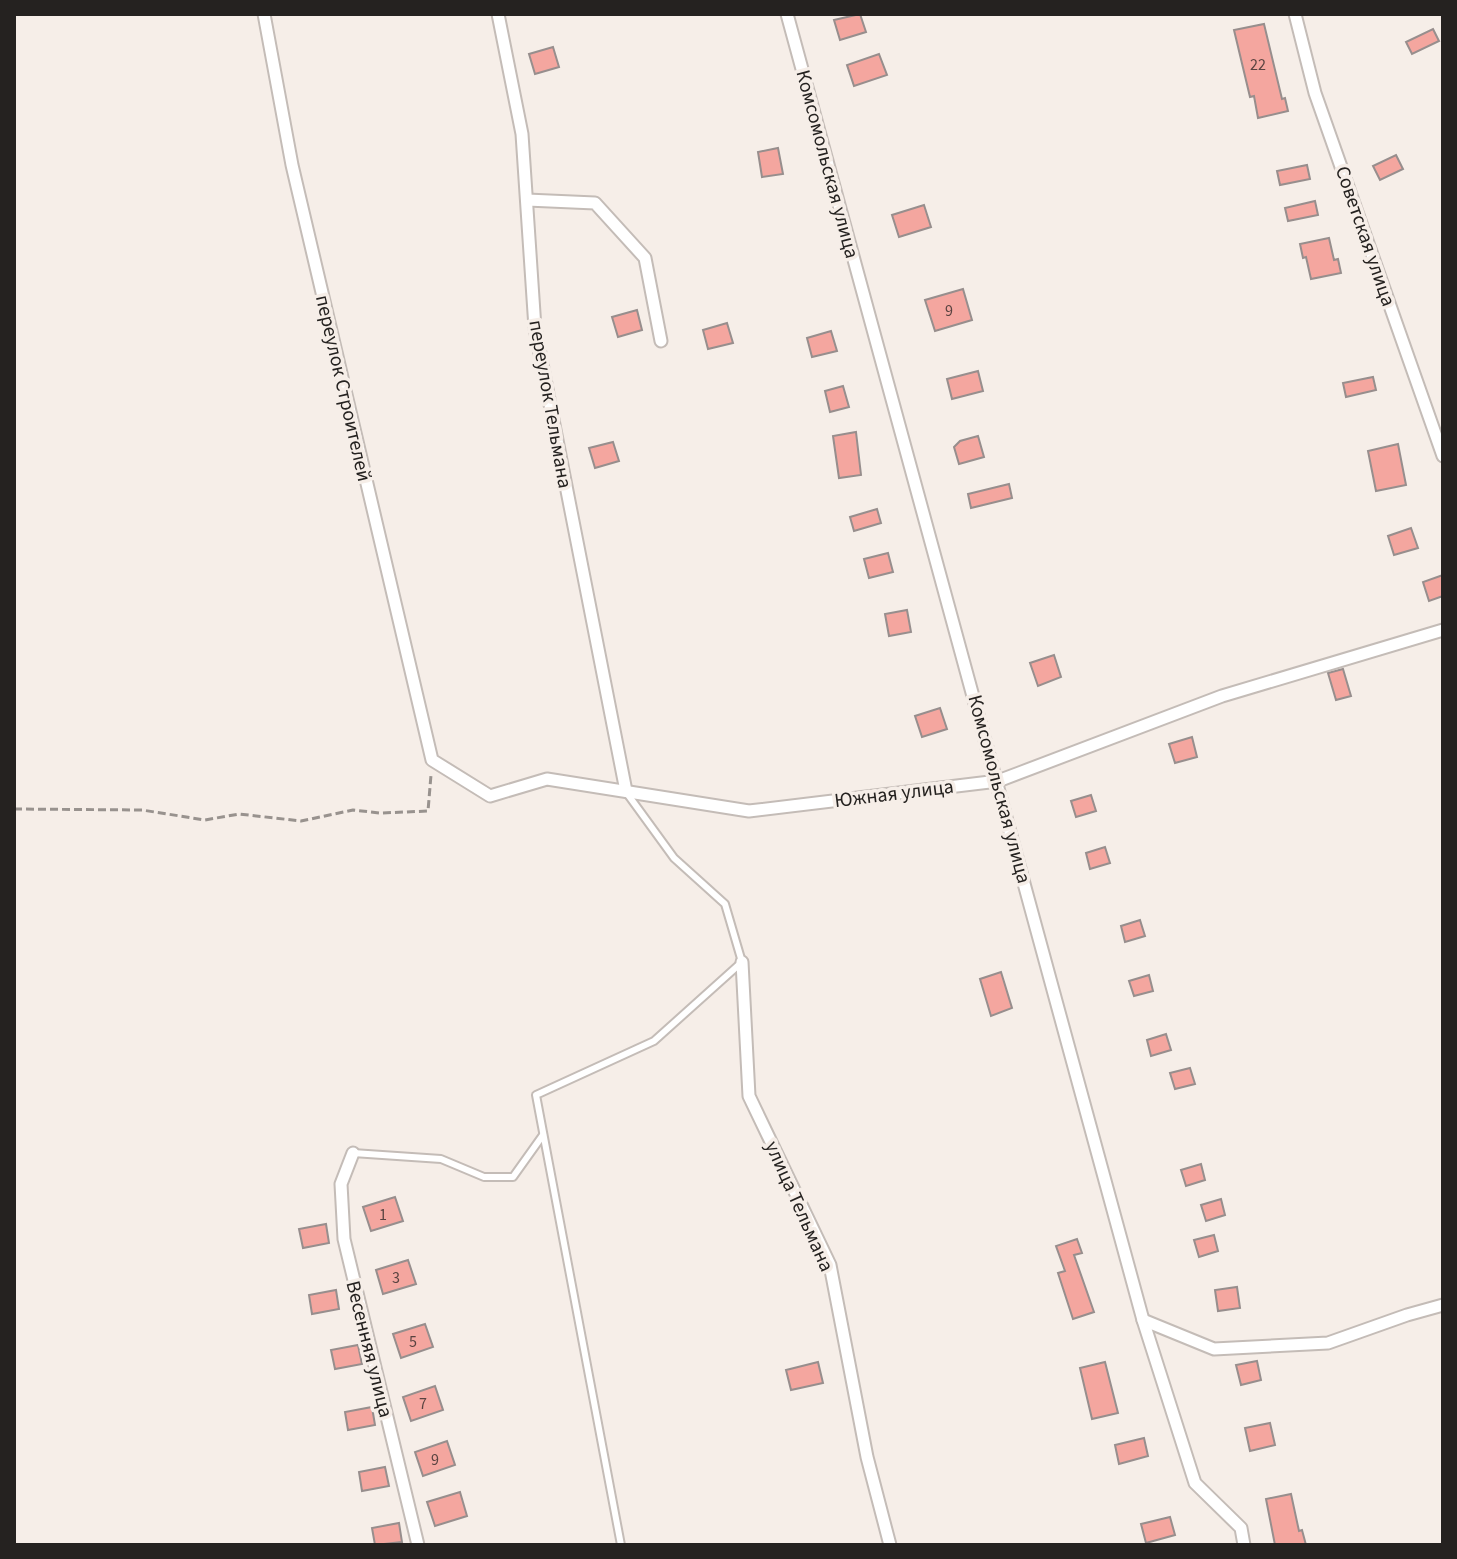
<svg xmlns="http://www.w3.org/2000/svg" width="1457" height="1559" font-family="'Source Sans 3',sans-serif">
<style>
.building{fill:#f4a69f;stroke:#978e8d;stroke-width:2}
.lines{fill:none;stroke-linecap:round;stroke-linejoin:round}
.service-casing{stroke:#c4bcb7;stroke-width:10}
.minor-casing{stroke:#c4bcb7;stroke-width:15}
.path{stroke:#98928e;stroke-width:3;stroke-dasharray:8 4;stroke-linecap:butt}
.service{stroke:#fff;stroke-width:6}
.minor{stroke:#fff;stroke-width:11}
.labels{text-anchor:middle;stroke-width:7;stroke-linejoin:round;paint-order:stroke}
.number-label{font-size:16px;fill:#594340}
.street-label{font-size:20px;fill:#252220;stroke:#f6eee8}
</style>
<rect width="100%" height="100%" fill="#f6eee8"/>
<g class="building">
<path d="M860 14 866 32 840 40 834 20Z"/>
<path d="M1264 24 1282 99 1285 98 1288 111 1258 118 1254 96 1250 97 1234 30Z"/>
<path d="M1433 29 1439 41 1412 54 1406 42Z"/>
<path d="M553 47 559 67 535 74 529 54Z"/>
<path d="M879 54 887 75 854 86 847 65Z"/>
<path d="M778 148 783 174 762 177 758 152Z"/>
<path d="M1396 155 1403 169 1380 180 1373 166Z"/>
<path d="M1307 165 1310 179 1280 185 1277 171Z"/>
<path d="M1315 201 1318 215 1288 221 1285 208Z"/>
<path d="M924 205 931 227 899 237 892 215Z"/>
<path d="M1329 238 1334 260 1338 259 1341 273 1311 279 1306 257 1303 258 1300 244Z"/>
<path d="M963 289 972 320 935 331 925 300Z"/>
<path d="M637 310 642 330 618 337 612 317Z"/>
<path d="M727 323 733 343 708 349 703 330Z"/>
<path d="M831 331 837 351 812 357 807 338Z"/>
<path d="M978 371 983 391 952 399 947 379Z"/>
<path d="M1373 377 1376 390 1346 397 1343 383Z"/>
<path d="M843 386 849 407 830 412 825 391Z"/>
<path d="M856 432 861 475 839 478 833 436Z"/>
<path d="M978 436 984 457 959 464 954 447 960 441Z"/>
<path d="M613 442 619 461 595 468 589 448Z"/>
<path d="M1398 444 1406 485 1376 491 1368 451Z"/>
<path d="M1009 484 1012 498 971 508 968 494Z"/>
<path d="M877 509 881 523 854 531 850 517Z"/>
<path d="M1411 528 1418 548 1394 555 1388 536Z"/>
<path d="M888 553 893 572 869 578 864 559Z"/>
<path d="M1443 575V596L1429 601 1423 582Z"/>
<path d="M907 610 911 632 889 636 885 614Z"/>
<path d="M1054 655 1061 677 1038 686 1030 663Z"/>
<path d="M1343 669 1351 696 1336 700 1328 673Z"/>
<path d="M940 708 947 729 922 737 915 716Z"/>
<path d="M1192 737 1197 757 1175 763 1169 744Z"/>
<path d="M1091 795 1096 811 1076 817 1071 801Z"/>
<path d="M1105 847 1110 863 1090 869 1086 853Z"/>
<path d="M1140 920 1145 936 1125 942 1121 926Z"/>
<path d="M1001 972 1012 1008 991 1016 980 979Z"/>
<path d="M1149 975 1153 991 1134 996 1129 981Z"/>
<path d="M1166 1034 1171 1050 1151 1056 1147 1040Z"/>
<path d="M1190 1068 1195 1084 1175 1089 1170 1073Z"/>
<path d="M1201 1164 1205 1180 1186 1186 1181 1170Z"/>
<path d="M395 1197 403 1221 371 1231 363 1207Z"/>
<path d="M1221 1199 1225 1215 1206 1221 1201 1205Z"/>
<path d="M326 1224 329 1243 303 1248 299 1229Z"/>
<path d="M1214 1235 1218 1251 1199 1257 1194 1240Z"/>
<path d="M1077 1239 1082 1253 1074 1255 1094 1312 1073 1319 1058 1273 1065 1271 1056 1246Z"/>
<path d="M408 1260 416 1284 383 1294 376 1270Z"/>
<path d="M1237 1287 1240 1308 1218 1311 1215 1290Z"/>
<path d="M336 1290 339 1309 312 1314 309 1295Z"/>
<path d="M425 1324 433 1347 401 1358 393 1334Z"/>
<path d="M358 1345 362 1364 335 1369 331 1350Z"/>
<path d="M1257 1361 1261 1380 1241 1385 1236 1365Z"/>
<path d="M818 1362 823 1383 791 1390 786 1370Z"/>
<path d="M1105 1362 1118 1413 1092 1419 1080 1368Z"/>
<path d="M435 1386 443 1410 411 1421 403 1397Z"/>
<path d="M372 1407 375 1425 348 1430 345 1412Z"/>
<path d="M1270 1423 1275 1445 1250 1451 1245 1428Z"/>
<path d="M1144 1438 1148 1456 1119 1464 1115 1445Z"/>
<path d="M447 1441 455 1465 423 1476 415 1452Z"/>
<path d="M385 1467 389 1486 362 1491 359 1472Z"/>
<path d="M460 1492 467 1516 435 1526 427 1502Z"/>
<path d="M1291 1494 1299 1531 1302 1530 1306 1545H1275L1266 1499Z"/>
<path d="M1170 1517 1175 1535 1146 1543 1141 1524Z"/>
<path d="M399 1523 402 1542 375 1545 372 1528Z"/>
</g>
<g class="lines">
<defs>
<g id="service">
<path d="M353 1153 441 1159 484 1177H513L543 1135"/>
<path d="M621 1545 536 1095 654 1041 742 962 725 904 674 858 626 792"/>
</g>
<g id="minor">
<path d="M264 14 292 165 432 760 490 796 547 779 749 811 998 781 1222 696 1443 630"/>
<path d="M498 14 522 134 535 328 626 791"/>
<path d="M787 14 1143 1320 1195 1483 1241 1528 1244 1545"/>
<path d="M1295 14 1315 93 1443 456"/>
<path d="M527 200 595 203 645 258 661 341"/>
<path d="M742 962 749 1096 830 1265 867 1457 890 1545"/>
<path d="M353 1153 341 1184 344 1239 418 1545"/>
<path d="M1143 1320 1214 1349 1328 1343 1407 1315 1443 1305"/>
</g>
</defs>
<use href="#service" class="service-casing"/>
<use href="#minor" class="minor-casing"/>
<path class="path" d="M14 809 142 810 205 820 239 814 301 821 353 810 380 813 428 811 431 775"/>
<use href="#service" class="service"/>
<use href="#minor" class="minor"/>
</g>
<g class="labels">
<g class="number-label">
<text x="1258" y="70">22</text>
<text x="949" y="316">9</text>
<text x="383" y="1220">1</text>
<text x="396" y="1283">3</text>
<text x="413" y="1347">5</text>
<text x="423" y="1409">7</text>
<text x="435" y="1465">9</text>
</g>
<g class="street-label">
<text transform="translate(828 164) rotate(75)" y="7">Комсомольская улица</text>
<text transform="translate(1366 236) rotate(71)" y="7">Советская улица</text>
<text transform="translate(344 388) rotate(77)" y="7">переулок Строителей</text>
<text transform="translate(551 404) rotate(80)" y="7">переулок Тельмана</text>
<text transform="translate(1000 789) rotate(75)" y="7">Комсомольская улица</text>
<text transform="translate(894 793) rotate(-7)" y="7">Южная улица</text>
<text transform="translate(800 1206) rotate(66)" y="7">улица Тельмана</text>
<text transform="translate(370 1349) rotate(76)" y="7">Весенняя улица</text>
</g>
</g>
<rect width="1457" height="1559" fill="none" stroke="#252220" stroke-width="32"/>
</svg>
